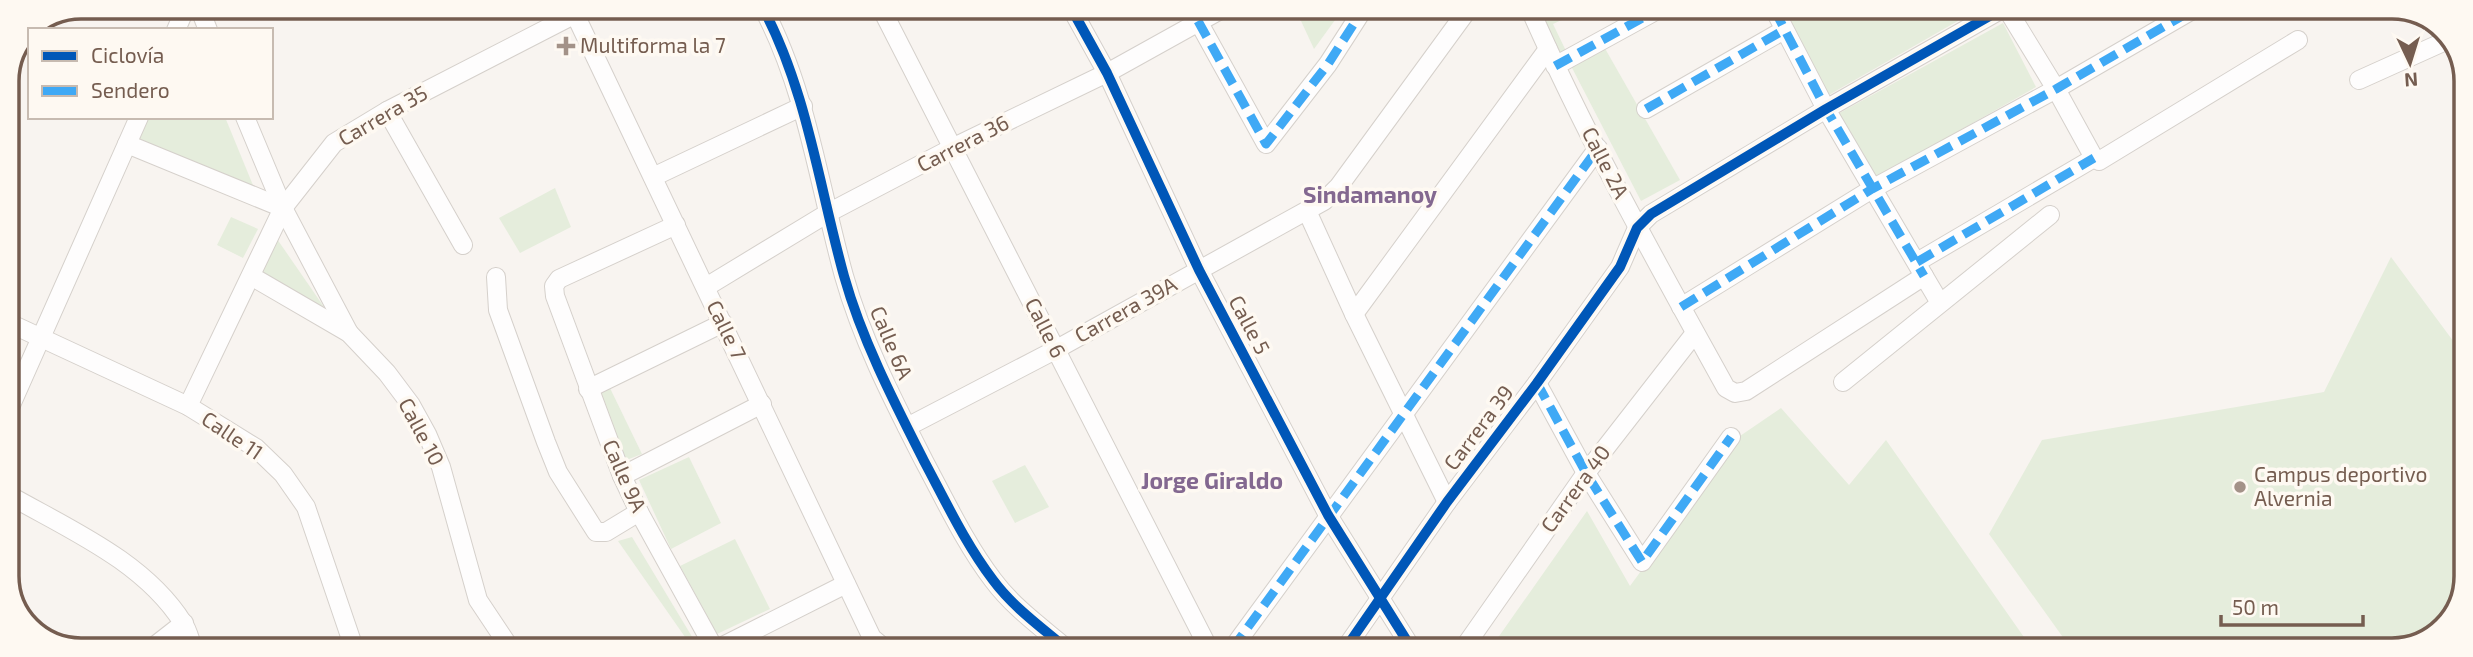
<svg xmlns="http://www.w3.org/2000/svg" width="2473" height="657" font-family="'Exo 2',sans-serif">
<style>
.green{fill:#e5eddc}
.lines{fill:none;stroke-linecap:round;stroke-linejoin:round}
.minor-casing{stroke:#d5d0cb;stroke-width:20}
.minor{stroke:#fefdfd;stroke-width:18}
.quiet{stroke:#3fa9f5;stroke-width:9;stroke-dasharray:18 9;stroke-linecap:butt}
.cycleway-casing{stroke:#fef9f2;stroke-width:15}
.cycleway{stroke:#0057b8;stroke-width:10}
.poi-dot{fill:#a39288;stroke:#fef9f2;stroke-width:2.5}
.labels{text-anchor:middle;stroke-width:7;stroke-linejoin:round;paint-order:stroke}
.poi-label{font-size:21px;fill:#755d50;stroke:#fef9f2;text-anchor:start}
.street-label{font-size:21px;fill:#755d50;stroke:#fef9f2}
.neighbourhood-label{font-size:23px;font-weight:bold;fill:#836890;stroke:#fef9f2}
.rim{fill:none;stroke:#755d50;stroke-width:3.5}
</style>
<rect width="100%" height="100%" fill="#f8f4f0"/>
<g class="green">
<path d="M1295 8H1342L1343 9 1314 49Z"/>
<path d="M1534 9H1585L1553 24 1567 53 1559 61Z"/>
<path d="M1779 9H1967L1970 14 1827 96Z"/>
<path d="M2003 23 2036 87 1874 179 1836 115Z"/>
<path d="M1603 45 1680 180 1641 201 1570 64Z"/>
<path d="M147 117H225L257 195 136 142Z"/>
<path d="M555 188 571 227 520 253 499 218Z"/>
<path d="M231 217 258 229 243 258 217 245Z"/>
<path d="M277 239 324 307 255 272Z"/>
<path d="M2391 257 2465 357 2464 595 2437 634 2392 650H2072L1989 534 2042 440 2324 392Z"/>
<path d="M609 386 642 454 624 461 599 395Z"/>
<path d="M1781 408 1849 485 1886 440 2033 650 1490 649 1587 511 1630 586 1740 436Z"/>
<path d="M689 457 721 523 671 549 639 480Z"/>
<path d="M1025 465 1049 507 1015 523 992 481Z"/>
<path d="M632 537 694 640 692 647 618 541Z"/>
<path d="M735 539 770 609 717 634 680 566Z"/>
</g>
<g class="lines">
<defs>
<g id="minor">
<path d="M199 7 208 30"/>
<path d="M572 8 872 638 884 648"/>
<path d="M763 8C807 91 819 186 844 276 862 340 894 402 924 461 946 502 965 543 993 580 1013 607 1041 627 1067 649"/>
<path d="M881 8 1209 649"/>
<path d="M1071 8 1107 73 1199 270 1328 515 1412 649"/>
<path d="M1530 9C1587 139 1657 263 1726 388L1735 393 1746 391 1924 276 1940 303"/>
<path d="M1774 9 1826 109 1924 276"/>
<path d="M2007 9 2056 89 2094 158 2099 161 2298 40"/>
<path d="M1198 21 1266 144 1328 64 1364 8"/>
<path d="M176 30 186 7"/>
<path d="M1555 66 1659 9"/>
<path d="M2359 80 2450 39"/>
<path d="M1646 109 1784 30"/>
<path d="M387 111 463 245"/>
<path d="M245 117 283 208 349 333"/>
<path d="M127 144 283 208"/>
<path d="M653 177 803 106"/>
<path d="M1307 211 1354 314 1447 502"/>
<path d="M676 225 559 279 554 286 555 296 622 476 639 512 714 648"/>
<path d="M1917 262 2094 158"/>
<path d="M251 276 349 333 387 373 411 405 427 434 441 467 478 600 510 648"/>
<path d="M496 277 498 310 546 442 558 472 596 532H606L639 512"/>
<path d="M706 287 828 213 954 147 1107 73 1224 8"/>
<path d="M1681 307 1872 189 2056 89 2194 9"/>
<path d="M1354 314 1548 49"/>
<path d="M7 322 188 406 256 448 283 474 306 507 354 648"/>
<path d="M1843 382 2050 215"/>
<path d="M1537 383 1586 473 1642 562 1731 437"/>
<path d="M588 389 723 323"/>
<path d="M188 406 283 208 334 143 387 111 587 8"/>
<path d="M7 414 139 117"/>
<path d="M907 427 1055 350 1324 201 1339 186 1469 8"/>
<path d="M622 476 762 404"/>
<path d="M7 494C68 529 144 561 183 623 188 630 190 640 193 648"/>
<path d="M152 648 184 623"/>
<path d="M719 648 846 584"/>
<path d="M1232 649 1598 148"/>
<path d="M1345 649 1447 502 1537 383 1620 267 1637 228 1651 214 1826 109 2002 9"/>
<path d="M1463 649 1586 473 1695 333"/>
</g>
</defs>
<use href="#minor" class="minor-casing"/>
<use href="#minor" class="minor"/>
<g class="quiet">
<path d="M1774 9 1826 109 1924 276"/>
<path d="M1198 21 1266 144 1328 64 1364 8"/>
<path d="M1555 66 1659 9"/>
<path d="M1646 109 1784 30"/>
<path d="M1917 262 2094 158"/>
<path d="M1681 307 1872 189 2056 89 2194 9"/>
<path d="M1537 383 1586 473 1642 562 1731 437"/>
<path d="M1232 649 1598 148"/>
</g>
<defs>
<g id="cycleway">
<path d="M763 8C807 91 819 186 844 276 862 340 894 402 924 461 946 502 965 543 993 580 1013 607 1041 627 1067 649"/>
<path d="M1071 8 1107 73 1199 270 1328 515 1412 649"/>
<path d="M1345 649 1447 502 1537 383 1620 267 1637 228 1651 214 1826 109 2002 9"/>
</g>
</defs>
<use href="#cycleway" class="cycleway-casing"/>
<use href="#cycleway" class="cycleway"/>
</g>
<g class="poi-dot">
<path d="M562.5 35.5h7v7h7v7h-7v7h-7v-7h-7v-7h7z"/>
<circle cx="2240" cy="487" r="7"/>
</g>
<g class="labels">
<g class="poi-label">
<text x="580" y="53">Multiforma la 7</text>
<text x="2254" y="482">Campus deportivo<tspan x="2254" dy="24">Alvernia</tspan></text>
</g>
<g class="street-label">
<text transform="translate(383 116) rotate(-30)" y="7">Carrera 35</text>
<text transform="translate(963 144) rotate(-27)" y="7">Carrera 36</text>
<text transform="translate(1605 163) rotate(63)" y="7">Calle 2A</text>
<text transform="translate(1126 310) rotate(-29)" y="7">Carrera 39A</text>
<text transform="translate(1249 325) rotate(62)" y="7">Calle 5</text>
<text transform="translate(1045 328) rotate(63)" y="7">Calle 6</text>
<text transform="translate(726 330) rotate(64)" y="7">Calle 7</text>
<text transform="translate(891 343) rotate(67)" y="7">Calle 6A</text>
<text transform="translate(1479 428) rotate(-53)" y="7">Carrera 39</text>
<text transform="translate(421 432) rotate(62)" y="7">Calle 10</text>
<text transform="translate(232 436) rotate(34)" y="7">Calle 11</text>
<text transform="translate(624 476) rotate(66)" y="7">Calle 9A</text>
<text transform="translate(1576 489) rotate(-54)" y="7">Carrera 40</text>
</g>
<g class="neighbourhood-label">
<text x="1370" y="203">Sindamanoy</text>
<text x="1212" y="489">Jorge Giraldo</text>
</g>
</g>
<path d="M0 0H2473V657H0ZM81 19H2392A62 62 0 0 1 2454 81V576A62 62 0 0 1 2392 638H81A62 62 0 0 1 19 576V81A62 62 0 0 1 81 19Z" fill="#fef9f2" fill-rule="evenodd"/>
<path class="rim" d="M81 19H2392A62 62 0 0 1 2454 81V576A62 62 0 0 1 2392 638H81A62 62 0 0 1 19 576V81A62 62 0 0 1 81 19Z"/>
<rect x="28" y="28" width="245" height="91" fill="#fef9f2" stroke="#c7bbb1" stroke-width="2"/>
<rect x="42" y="51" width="35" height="10" fill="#0057b8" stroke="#c7bbb1" stroke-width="2"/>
<text x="91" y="63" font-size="21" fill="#755d50">Ciclovía</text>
<rect x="42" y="86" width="35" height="10" fill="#3fa9f5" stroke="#c7bbb1" stroke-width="2"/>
<text x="91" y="98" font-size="21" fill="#755d50">Sendero</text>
<g transform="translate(2410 63) rotate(176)" stroke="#fef9f2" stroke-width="5" paint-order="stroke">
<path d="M0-5L12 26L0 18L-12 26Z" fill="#755d50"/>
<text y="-10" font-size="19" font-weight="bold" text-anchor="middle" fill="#755d50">N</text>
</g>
<path d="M2221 615v10h142v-10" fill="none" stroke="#755d50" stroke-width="3.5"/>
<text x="2232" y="615" font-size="21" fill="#755d50" stroke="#fef9f2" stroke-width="5" paint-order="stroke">50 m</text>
</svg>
